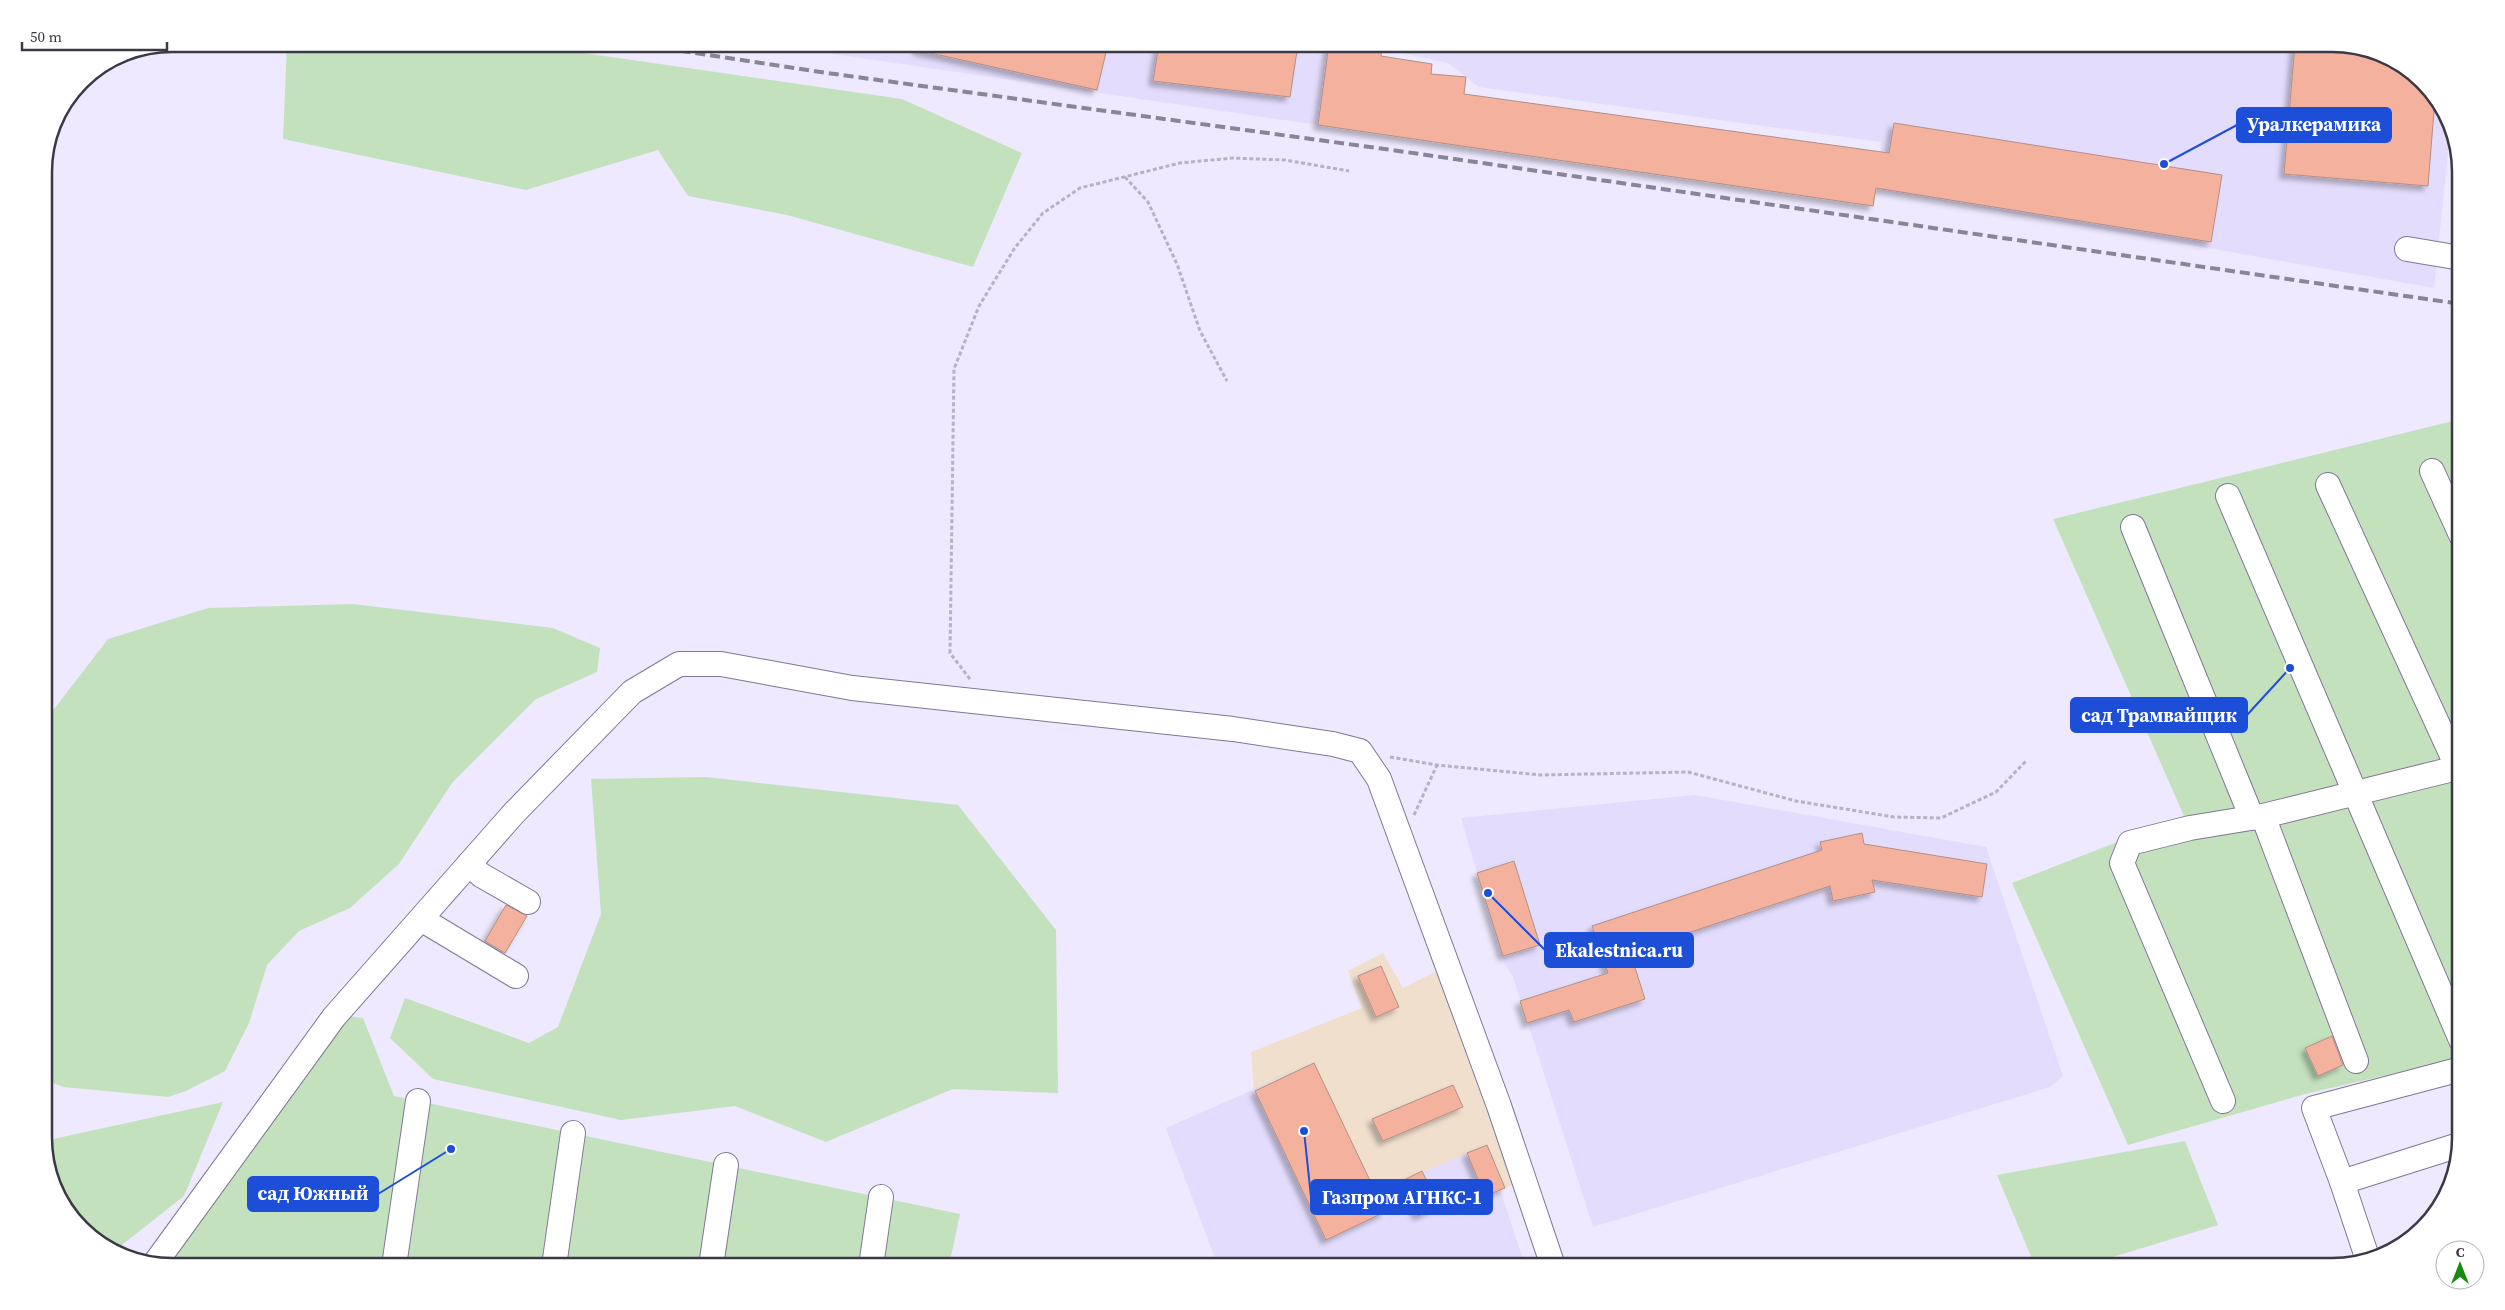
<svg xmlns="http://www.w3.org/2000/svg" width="2505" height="1310" font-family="'Source Serif 4',serif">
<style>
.commercial{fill:#f1dfce}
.built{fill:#e4dcfd}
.green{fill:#c4e1be}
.building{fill:#f4b29e;stroke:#b48f83;filter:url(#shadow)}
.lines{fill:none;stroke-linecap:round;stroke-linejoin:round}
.minor-casing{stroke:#7f7796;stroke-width:26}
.path{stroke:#b6b2c4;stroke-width:3;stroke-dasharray:4 2.5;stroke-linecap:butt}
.minor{stroke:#fff;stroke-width:24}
.rail{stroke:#898596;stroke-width:4;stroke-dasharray:10 5;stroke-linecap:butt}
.rim{fill:none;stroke:#3c3946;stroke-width:2.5}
.leader{fill:none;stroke:#1d4ed8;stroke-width:2}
.callout-dot{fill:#1d4ed8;stroke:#fff;stroke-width:2}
.callout{fill:#1d4ed8;stroke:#1d4ed8;stroke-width:2}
.callout-label{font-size:19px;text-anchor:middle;font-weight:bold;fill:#fff}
</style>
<defs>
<filter id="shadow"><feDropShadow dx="-4.5" dy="4.5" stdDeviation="2.5" flood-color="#0004"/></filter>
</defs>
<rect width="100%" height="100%" fill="#eee9fe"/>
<path class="commercial" d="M1383 953 1403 988 1439 970 1512 1185 1500 1190 1525 1266H1218L1166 1128 1254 1091 1251 1052 1362 1008 1348 971Z"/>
<g class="built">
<path d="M765 44H1329L1318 125Z"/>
<path d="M1357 44H2332L2389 57 2440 101 2450 134 2434 288 1879 190 1881 142 1479 87 1448 63Z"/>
<path d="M1695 795 1986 847 2063 1076 2050 1087 1593 1227 1513 977 1504 963 1461 818Z"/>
<path d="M1314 1063 1375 1192 1487 1145 1505 1188 1500 1190 1525 1266H1218L1166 1128Z"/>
</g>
<g class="green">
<path d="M287 44H521L902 99 1022 153 973 267 787 215 688 196 658 150 526 190 283 139Z"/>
<path d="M2461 419V1058L2309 1093 2128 1145 2012 883 2184 816 2053 519Z"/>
<path d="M353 604 553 628 600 648 597 672 536 699 452 783 399 864 350 908 299 931 267 965 249 1023 225 1071 186 1091 168 1097 64 1087 44 1080V722L108 639 208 608Z"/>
<path d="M706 777 958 805 1056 930 1058 1093 953 1089 826 1142 735 1106 621 1120 433 1079 390 1038 405 998 529 1043 558 1027 601 914 591 779Z"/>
<path d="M348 1016 363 1018 394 1096 960 1214 949 1266 168 1265Z"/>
<path d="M223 1102 184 1196 114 1251 65 1209 44 1141Z"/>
<path d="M2185 1141 2218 1225 2083 1266H2035L1997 1175Z"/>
</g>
<g class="building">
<path d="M917 44H1108L1097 90 917 50Z"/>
<path d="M1159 44H1298L1290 97 1153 81Z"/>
<path d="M1329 44 1382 49 1381 56 1432 64 1431 74 1466 77 1464 94 1889 153 1894 123 2222 175 2211 242 1876 188 1873 206 1318 125Z"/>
<path d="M2295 44H2332L2389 57 2435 98 2428 186 2284 174Z"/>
<path d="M1862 833 1864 844 1987 864 1982 897 1872 880 1875 892 1833 901 1830 886 1630 952 1645 999 1574 1022 1569 1010 1527 1023 1520 1001 1608 973 1592 926 1822 850 1820 842Z"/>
<path d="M1514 861 1540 945 1503 956 1477 873Z"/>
<path d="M506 905 527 916 505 953 485 941Z"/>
<path d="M1381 966 1399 1007 1376 1017 1358 976Z"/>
<path d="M2332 1036 2343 1065 2318 1076 2305 1048Z"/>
<path d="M1314 1063 1385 1212 1326 1240 1255 1091Z"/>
<path d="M1453 1085 1463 1107 1383 1141 1372 1119Z"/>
<path d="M1487 1145 1505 1188 1485 1196 1467 1153Z"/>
<path d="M1422 1171 1439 1206 1418 1216 1402 1181Z"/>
</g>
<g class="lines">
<defs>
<g id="minor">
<path d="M2407 249 2461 258"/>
<path d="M2432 471 2461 535"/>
<path d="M2328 485 2461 775"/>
<path d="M2228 496 2461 1040"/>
<path d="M2133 527 2252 818"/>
<path d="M2263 816 2356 1061"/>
<path d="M469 864 481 875 528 902"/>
<path d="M421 919 516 976"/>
<path d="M2223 1101 2122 863 2130 843 2190 828 2263 816 2461 767"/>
<path d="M2342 1182 2459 1145"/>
<path d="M2367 1257 2342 1182 2314 1108 2461 1069"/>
<path d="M156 1262 334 1017 514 813 632 692 679 664H721L852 688 1233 729 1333 744 1360 751 1379 779 1499 1106 1553 1266"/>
<path d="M394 1266 418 1101"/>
<path d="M554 1266 573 1133"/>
<path d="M711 1266 726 1165"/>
<path d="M871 1266 881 1197"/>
</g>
</defs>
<use href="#minor" class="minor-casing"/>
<g class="path">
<path d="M1125 177 1148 202 1177 264 1200 331 1227 381"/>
<path d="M970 679 950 653 954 369 979 306 1014 249 1043 213 1080 188 1180 163 1233 158 1285 160 1349 171"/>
<path d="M1390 757 1437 765 1540 775 1688 772 1796 801 1894 817 1941 818 1996 792 2026 761"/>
<path d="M1414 815 1437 765"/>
</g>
<use href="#minor" class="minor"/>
<path class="rail" d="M636 44 827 73 1392 150 2461 304"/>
</g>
<path d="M0 0H2505V1310H0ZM172 52H2332A120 120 0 0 1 2452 172V1138A120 120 0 0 1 2332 1258H172A120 120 0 0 1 52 1138V172A120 120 0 0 1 172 52Z" fill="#fff" fill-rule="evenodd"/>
<path class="rim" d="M172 52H2332A120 120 0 0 1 2452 172V1138A120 120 0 0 1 2332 1258H172A120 120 0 0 1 52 1138V172A120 120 0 0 1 172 52Z"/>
<path class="leader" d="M2164 164L2237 125M2290 668L2247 715M1488 893L1545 950M451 1149L378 1194M1304 1131L1311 1197"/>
<g class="callout-dot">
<circle cx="2164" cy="164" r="5"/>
<circle cx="2290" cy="668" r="5"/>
<circle cx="1488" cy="893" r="5"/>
<circle cx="451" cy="1149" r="5"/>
<circle cx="1304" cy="1131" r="5"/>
</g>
<g class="callout">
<rect x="2237" y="108" width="154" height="34" rx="5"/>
<rect x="2071" y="698" width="176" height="34" rx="5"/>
<rect x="1545" y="933" width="148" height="34" rx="5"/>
<rect x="248" y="1177" width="130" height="34" rx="5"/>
<rect x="1311" y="1180" width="181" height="34" rx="5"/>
</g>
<g class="callout-label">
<text x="2314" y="131">Уралкерамика</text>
<text x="2159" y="722">сад Трамвайщик</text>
<text x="1619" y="957">Ekalestnica.ru</text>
<text x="313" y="1200">сад Южный</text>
<text x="1402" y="1204">Газпром АГНКС-1</text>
</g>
<g transform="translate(2460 1265)"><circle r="24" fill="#ffffff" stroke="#b1b0b5"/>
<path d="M0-4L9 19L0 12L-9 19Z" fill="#178b0f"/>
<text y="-8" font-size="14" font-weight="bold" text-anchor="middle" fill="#3c3946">С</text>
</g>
<path d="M22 42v8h145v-8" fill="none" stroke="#3c3946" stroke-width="2.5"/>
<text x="30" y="42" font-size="15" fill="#3c3946" stroke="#ffffff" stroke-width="4" paint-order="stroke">50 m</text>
</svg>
